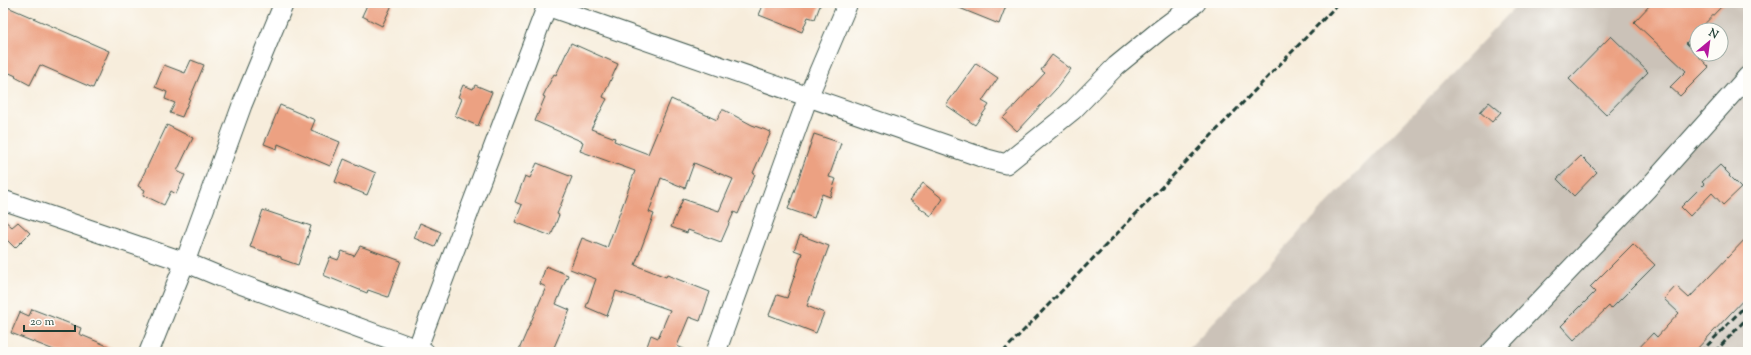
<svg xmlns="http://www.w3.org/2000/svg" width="1751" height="355" font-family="'Sorts Mill Goudy',serif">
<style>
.industrial{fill:#cbc2b8;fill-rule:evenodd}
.building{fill:#eca182}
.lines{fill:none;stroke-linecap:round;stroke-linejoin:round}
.minor-casing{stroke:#3f574d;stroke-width:21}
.minor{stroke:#fff;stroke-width:19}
.rail{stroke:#1f3d34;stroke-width:3;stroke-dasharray:6 3;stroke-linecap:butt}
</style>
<rect width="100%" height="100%" fill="#fdfcf7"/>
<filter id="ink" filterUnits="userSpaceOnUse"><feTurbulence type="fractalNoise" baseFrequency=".025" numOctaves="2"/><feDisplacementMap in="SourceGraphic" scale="8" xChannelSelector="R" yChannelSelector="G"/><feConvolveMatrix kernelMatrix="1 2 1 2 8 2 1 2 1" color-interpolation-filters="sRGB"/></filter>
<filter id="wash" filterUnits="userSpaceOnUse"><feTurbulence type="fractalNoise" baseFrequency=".012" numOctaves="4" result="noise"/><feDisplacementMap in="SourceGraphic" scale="16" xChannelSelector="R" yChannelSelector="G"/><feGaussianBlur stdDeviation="0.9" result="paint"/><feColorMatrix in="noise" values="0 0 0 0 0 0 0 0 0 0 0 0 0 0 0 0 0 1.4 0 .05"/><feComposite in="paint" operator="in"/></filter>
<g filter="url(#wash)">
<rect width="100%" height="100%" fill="#f7eddc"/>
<path class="industrial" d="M1519 3H1748V352H1185ZM1697 30H1721V54H1697Z"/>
<g id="blocks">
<g class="building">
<path d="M368 3H393L382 26 362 16Z"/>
<path d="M764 3H821L815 19 808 17 802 32 759 15Z"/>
<path d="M947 3H998L1006 6 999 24Z"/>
<path d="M1652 3H1725L1686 43 1709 67 1680 96 1670 87 1686 71 1634 22Z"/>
<path d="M3 5 109 51 93 88 40 65 30 85 15 77 16 76 3 70Z"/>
<path d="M1611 36 1648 72 1606 115 1569 79Z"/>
<path d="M571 43 618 64 603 97 607 99 591 129 615 138 614 141 648 154 671 99 717 120 722 110H724L752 125 771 132 753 173 755 174 738 214 734 212 721 242 688 230 687 233 671 227 683 199 719 211 733 179 694 163 685 188 661 178 649 212 654 214 635 265 666 277 667 275 710 292 700 321 689 317 677 346 691 352H645L651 335 658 338 670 310 616 291 607 316 586 307 596 279 570 269 582 238 607 248 635 171 580 151 583 142 535 121 545 97 543 96 554 74 556 75Z"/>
<path d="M1052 55 1071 69 1056 89 1017 131 1003 118 1045 73 1041 70Z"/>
<path d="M191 60 204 65 182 117 170 113 175 103 165 99 167 92 155 87 164 65 185 73Z"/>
<path d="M976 63 998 78 982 101 989 105 975 125 946 105Z"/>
<path d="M463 85 473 89 475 85 492 92 478 126 455 116 462 99 458 97Z"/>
<path d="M1489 102 1501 112 1492 122 1480 112Z"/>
<path d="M280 105 315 120 311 130 340 142 330 166 278 144 277 149 264 144Z"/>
<path d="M167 125 193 138 177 171 185 175 176 194 171 191 164 205 143 195 145 190 138 186Z"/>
<path d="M814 134 841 143 829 177 836 179 830 197 822 194 814 218 788 209Z"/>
<path d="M1581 156 1597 172 1574 196 1557 179Z"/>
<path d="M344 159 376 173 367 195 335 182Z"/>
<path d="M537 163 572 177 557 214 559 215 551 236 515 222 522 205 515 202 525 176 530 178Z"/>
<path d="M1720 165 1730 175 1729 176 1741 188 1723 205 1712 193 1690 216 1681 207 1704 184 1702 182Z"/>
<path d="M923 183 943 199 931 216 910 200Z"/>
<path d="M263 210 311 226 298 265 281 259V257L250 247Z"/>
<path d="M3 219 12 227 18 222 30 233 15 248 3 236Z"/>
<path d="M420 223 441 232 435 247 414 238Z"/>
<path d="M800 235 829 246 807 306 824 313 816 333 769 315 777 295 787 298 802 253 794 250Z"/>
<path d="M1748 236V295L1694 352H1635L1653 333 1657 337 1679 313 1664 299 1676 286 1689 298Z"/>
<path d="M1633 244 1655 265 1611 309 1609 306 1574 340 1561 326 1595 292 1590 287Z"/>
<path d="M360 246 401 261 388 297 368 290 367 293 323 275 330 257 338 260 342 251 354 256Z"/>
<path d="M546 266 568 275 556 304 570 310 552 352H518L546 287 540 284Z"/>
<path d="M32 309 81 328 79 334 122 352H59L11 333 20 312 29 316Z"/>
</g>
</g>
</g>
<g filter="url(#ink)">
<use href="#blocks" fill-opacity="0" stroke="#3f574d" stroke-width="1"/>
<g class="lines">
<defs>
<g id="minor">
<path d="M547 6 987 159 1006 164 1073 110 1116 66 1160 30 1196 3"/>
<path d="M3 200 185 262 221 277 425 352"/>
<path d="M149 352 185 262 242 105 284 3"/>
<path d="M416 352 548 3"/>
<path d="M716 352 808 97 848 3"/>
<path d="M1491 352 1647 189 1748 76"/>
</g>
</defs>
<use href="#minor" class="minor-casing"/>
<use href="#minor" class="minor"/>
<g class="rail">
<path d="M1003 352 1339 3"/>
<path d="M1701 352 1748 303"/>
<path d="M1715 352 1748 317"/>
</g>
</g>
</g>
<rect width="1751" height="355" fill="none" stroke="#fdfcf7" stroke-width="16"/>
<g transform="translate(1709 42) rotate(29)"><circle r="19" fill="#fdfcf7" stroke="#a4b0a9"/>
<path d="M0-3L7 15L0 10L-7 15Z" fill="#b5179e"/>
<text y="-6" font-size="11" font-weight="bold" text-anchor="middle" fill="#1f3d34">N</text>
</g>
<path d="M24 325v6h51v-6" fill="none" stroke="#1f3d34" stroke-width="2"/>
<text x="30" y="325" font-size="12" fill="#1f3d34" stroke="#fdfcf7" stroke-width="3" paint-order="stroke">20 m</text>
</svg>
